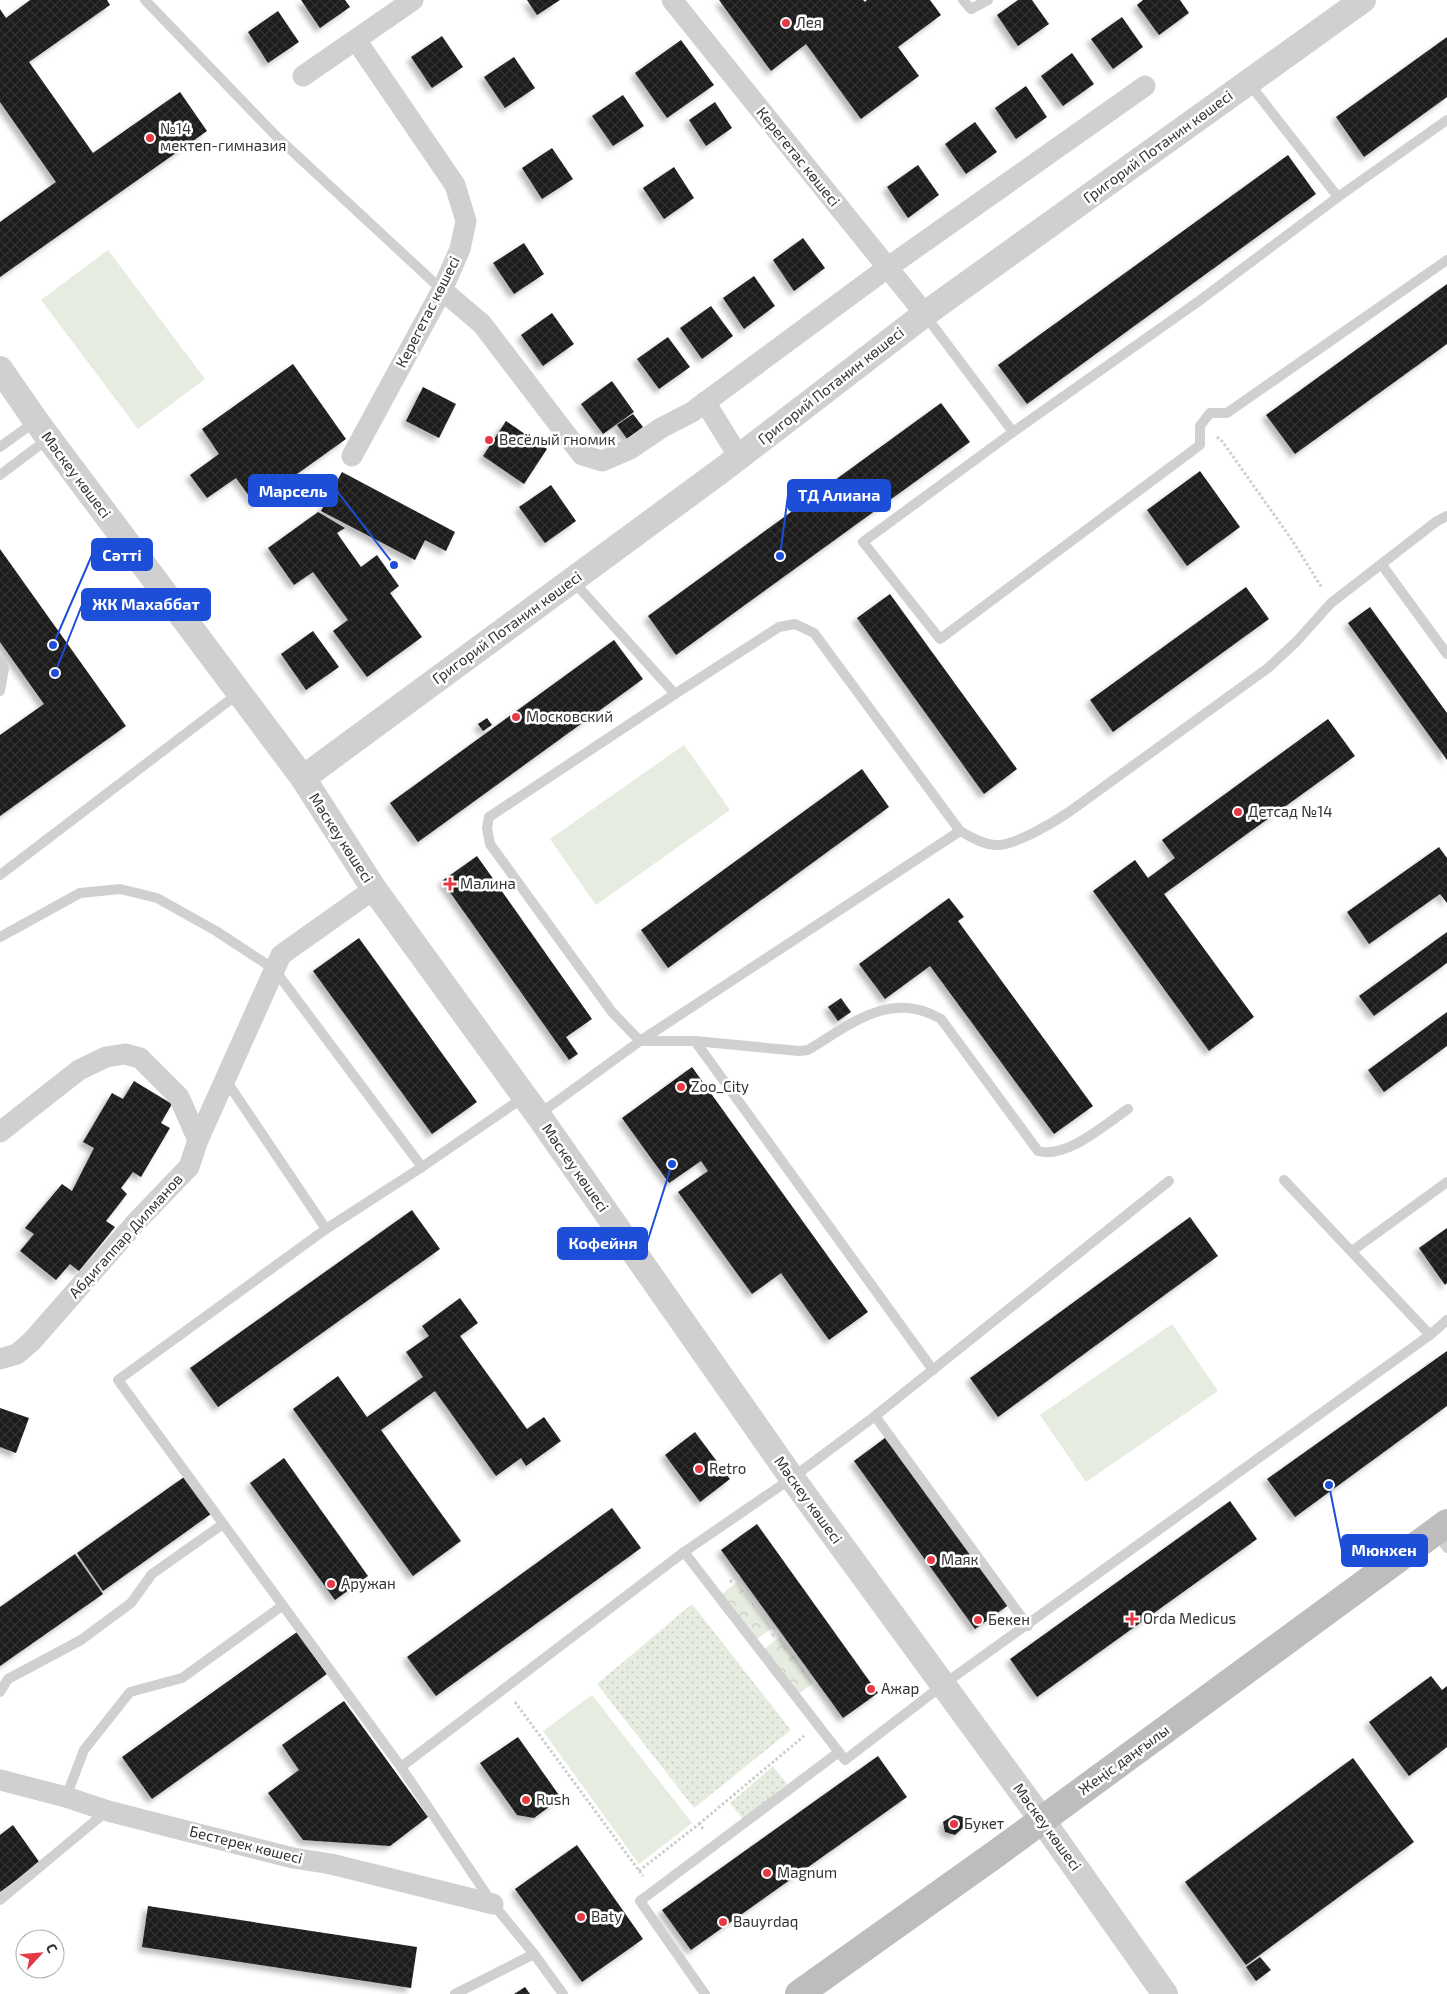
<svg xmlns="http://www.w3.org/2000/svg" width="1447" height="1994" font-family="'Exo 2',sans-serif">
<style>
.forest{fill:url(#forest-crowns)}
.park{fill:url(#park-dots)}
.garden{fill:#e6ecdf}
.building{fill:url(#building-cross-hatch);filter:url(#shadow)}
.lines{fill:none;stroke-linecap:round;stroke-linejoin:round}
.path{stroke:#cdcdcd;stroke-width:3;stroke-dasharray:2.5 2.5;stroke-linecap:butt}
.service{stroke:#d0d0d0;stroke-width:10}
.minor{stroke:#d0d0d0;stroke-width:21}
.tertiary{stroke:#d0d0d0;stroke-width:26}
.secondary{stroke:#bdbdbd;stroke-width:28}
.poi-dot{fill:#e63946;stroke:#fff;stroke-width:2}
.labels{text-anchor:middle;stroke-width:5;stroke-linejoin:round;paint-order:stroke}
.poi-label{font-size:15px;fill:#333;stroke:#fff;text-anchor:start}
.street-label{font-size:15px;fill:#333;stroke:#fff}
.leader{fill:none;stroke:#1d4ed8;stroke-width:2}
.callout-dot{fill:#1d4ed8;stroke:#fff;stroke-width:2}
.callout{fill:#1d4ed8;stroke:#1d4ed8;stroke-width:2}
.callout-label{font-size:16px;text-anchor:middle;font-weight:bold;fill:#fff}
</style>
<defs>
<pattern id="forest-crowns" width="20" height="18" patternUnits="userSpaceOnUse" patternTransform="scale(1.25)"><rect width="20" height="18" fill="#e6ecdf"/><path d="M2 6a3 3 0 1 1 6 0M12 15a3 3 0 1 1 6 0" fill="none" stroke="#c6cbc0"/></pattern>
<pattern id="park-dots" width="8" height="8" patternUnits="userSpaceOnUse" patternTransform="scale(1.25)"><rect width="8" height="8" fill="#e6ecdf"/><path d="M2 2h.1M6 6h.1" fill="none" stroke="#c6cbc0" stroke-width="1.8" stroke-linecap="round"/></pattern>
<pattern id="building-cross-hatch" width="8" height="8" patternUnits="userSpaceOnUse" patternTransform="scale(1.25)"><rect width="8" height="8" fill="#1a1a1a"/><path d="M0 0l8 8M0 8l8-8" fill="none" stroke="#333"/></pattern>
<filter id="shadow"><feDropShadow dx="-4.5" dy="4.5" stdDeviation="2.5" flood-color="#0004"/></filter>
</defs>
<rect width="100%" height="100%" fill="#fff"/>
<g class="forest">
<path d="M737 1582 772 1628 757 1639 722 1594Z"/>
<path d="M780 1637 813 1683 799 1694 764 1649Z"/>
</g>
<g class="park">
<path d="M692 1604 791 1730 694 1808 597 1684Z"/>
<path d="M773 1766 787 1784 743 1819 730 1803Z"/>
</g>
<g class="garden">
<path d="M108 250 205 379 138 429 41 300Z"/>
<path d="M684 745 730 810 596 905 550 839Z"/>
<path d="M1172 1324 1218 1391 1086 1482 1040 1415Z"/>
<path d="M592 1695 692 1823 639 1864 543 1731Z"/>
</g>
<g class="building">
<path d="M30 0H107L110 5 29 62 93 153 180 92 207 131 0 277V222L56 182 0 102V9L6 18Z"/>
<path d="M301 0H345L350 7 320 28Z"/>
<path d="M527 0H560L537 15Z"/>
<path d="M719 0H863L865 2 867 0H930L941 15 898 47 919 76 861 119 806 44 771 71Z"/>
<path d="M1018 0H1032L1049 24 1018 46 997 15Z"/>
<path d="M1143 0H1180L1189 13 1159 35 1137 5Z"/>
<path d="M278 11 299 42 268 63 248 32Z"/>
<path d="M1122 17 1143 47 1113 69 1091 39Z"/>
<path d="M442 36 463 67 432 88 411 57Z"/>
<path d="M1447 37V97L1364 157 1336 117Z"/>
<path d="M681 40 714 85 667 118 635 73Z"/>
<path d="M1072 53 1094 84 1063 106 1041 76Z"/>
<path d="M514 57 535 88 505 108 484 77Z"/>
<path d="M1026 86 1047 117 1016 139 995 108Z"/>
<path d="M623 95 644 126 613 146 592 116Z"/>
<path d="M715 102 732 128 706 146 689 120Z"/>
<path d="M975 122 997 152 966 174 945 144Z"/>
<path d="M552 148 573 179 542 199 522 168Z"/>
<path d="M1288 155 1316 194 1027 404 998 365Z"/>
<path d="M918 165 939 195 908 218 887 187Z"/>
<path d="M674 167 694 198 664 219 643 188Z"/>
<path d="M803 238 825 268 794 291 773 260Z"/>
<path d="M524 243 544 274 514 294 493 263Z"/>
<path d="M754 276 775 306 744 329 723 298Z"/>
<path d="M1447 284V344L1295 454 1266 415Z"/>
<path d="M711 306 733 336 702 359 680 328Z"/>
<path d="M552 313 574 344 543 366 521 335Z"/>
<path d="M668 337 690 367 659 389 637 359Z"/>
<path d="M293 364 346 439 255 504 236 478 207 498 190 475 219 454 202 429Z"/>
<path d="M612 381 634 412 603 434 581 404Z"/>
<path d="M423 387 456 404 439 438 406 421Z"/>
<path d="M941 403 970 442 676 655 648 616Z"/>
<path d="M633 414 643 427 627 439 617 425Z"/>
<path d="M506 421 547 449 524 484 483 456Z"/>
<path d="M1200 471 1240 527 1187 566 1147 510Z"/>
<path d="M342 472 455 532 446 551 425 540 415 560 321 511Z"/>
<path d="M551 485 576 521 545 543 519 507Z"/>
<path d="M318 512 345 528 337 533 361 567 377 555 399 586 390 593 422 637 367 677 333 631 348 620 313 572 294 585 268 548Z"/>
<path d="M0 549 126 726 0 816V735L44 704 0 642Z"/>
<path d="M1246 587 1269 619 1113 732 1090 700Z"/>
<path d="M890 594 1017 769 984 794 857 618Z"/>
<path d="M1370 607 1447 713V760L1348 623Z"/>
<path d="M313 631 339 667 306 690 281 654Z"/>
<path d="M614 640 643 679 418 842 390 803Z"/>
<path d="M487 718 492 725 483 731 478 724Z"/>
<path d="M1328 719 1355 756 1164 894 1254 1017 1209 1051 1093 891 1135 860 1148 878 1175 858 1162 840Z"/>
<path d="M862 769 889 807 668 968 641 930Z"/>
<path d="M1439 847 1447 858V903L1440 894 1369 944 1347 912Z"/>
<path d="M477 856 592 1019 566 1037 578 1054 569 1060 442 881Z"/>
<path d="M949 898 964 917 958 921 1093 1106 1054 1134 930 966 885 999 859 964Z"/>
<path d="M1447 932V963L1374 1016 1359 996Z"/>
<path d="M359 938 477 1102 432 1134 313 971Z"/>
<path d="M841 998 851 1012 838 1021 828 1007Z"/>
<path d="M1447 1012V1046L1384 1092 1368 1070Z"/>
<path d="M692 1067 868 1312 829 1340 781 1273 752 1294 678 1192 708 1171 701 1161 669 1183 622 1118Z"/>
<path d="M134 1081 172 1104 161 1123 170 1128 141 1177 133 1172 121 1188 127 1194 106 1221 115 1227 79 1271 70 1264 56 1280 20 1251 34 1234 25 1228 62 1184 72 1191 94 1148 83 1142 112 1093 123 1099Z"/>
<path d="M412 1210 440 1249 218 1407 190 1368Z"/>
<path d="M1190 1217 1218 1256 998 1417 970 1378Z"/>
<path d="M1447 1228V1283L1445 1285 1419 1248Z"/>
<path d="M460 1298 478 1323 460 1336 527 1429 544 1417 561 1441 526 1466 521 1458 496 1476 435 1391 381 1430 461 1541 413 1576 293 1409 338 1376 367 1417 423 1377 406 1352 429 1336 422 1326Z"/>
<path d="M1447 1351V1406L1295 1517 1267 1479Z"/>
<path d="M0 1408 29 1418 16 1453 0 1447Z"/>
<path d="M695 1432 730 1479 700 1502 665 1455Z"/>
<path d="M889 1435 1010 1604 975 1629 854 1461Z"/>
<path d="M284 1458 368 1576 335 1600 250 1483Z"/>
<path d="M184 1477 211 1514 103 1591 77 1553Z"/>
<path d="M1230 1501 1257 1539 1037 1697 1010 1659Z"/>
<path d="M612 1508 641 1548 436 1696 407 1657Z"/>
<path d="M757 1524 878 1693 843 1718 721 1550Z"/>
<path d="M75 1554 103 1594 0 1666V1607Z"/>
<path d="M297 1632 327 1674 152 1799 122 1757Z"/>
<path d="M1431 1676 1442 1690 1447 1686V1747L1409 1776 1369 1722Z"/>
<path d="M344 1701 428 1817 390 1846 303 1840 268 1793 299 1770 282 1745Z"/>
<path d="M518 1737 561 1798 534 1818 517 1815 480 1763Z"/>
<path d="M878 1756 907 1797 691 1950 662 1910Z"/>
<path d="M1353 1758 1414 1842 1246 1965 1185 1882Z"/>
<path d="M954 1815 963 1817 965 1826 955 1835 945 1832 943 1822Z"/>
<path d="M13 1825 40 1863 0 1892V1835Z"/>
<path d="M577 1845 643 1939 582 1982 515 1889Z"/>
<path d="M148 1906 417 1947 411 1988 142 1947Z"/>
<path d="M1260 1957 1271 1970 1256 1981 1246 1967Z"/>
<path d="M525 1987 530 1994H514Z"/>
</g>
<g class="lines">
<g class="path">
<path d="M1217 437 1222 441 1292 540 1322 588"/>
<path d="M730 1582 739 1575"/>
<path d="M772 1636 779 1630"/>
<path d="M515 1702 643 1876"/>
<path d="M699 1824 804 1736"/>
<path d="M639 1871 699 1824 704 1830"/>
</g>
<g class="service">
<path d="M145 0 277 137 442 290"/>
<path d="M963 0 971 9 988 0"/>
<path d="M1248 82 1338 197"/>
<path d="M1447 120 1338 197 1199 301 1013 432 863 542 940 639 1200 445V426L1210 413H1227L1447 260"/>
<path d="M925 315 1013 432"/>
<path d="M0 447 36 421"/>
<path d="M0 475 49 438"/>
<path d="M1382 565 1447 654"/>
<path d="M573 581 675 694"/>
<path d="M0 660 4 668 0 691"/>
<path d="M960 831 640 1041 612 1012 490 844 487 828 489 817 675 694 779 627 795 624 814 633 960 831C971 837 982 844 995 845 1013 847 1054 822 1069 812L1268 668 1296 642 1331 603 1437 521 1447 516"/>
<path d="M0 875 239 693"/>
<path d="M0 937 80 893 120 889 157 898 216 931 274 969 422 1167 326 1229 118 1380 401 1767 493 1904 534 1954 563 1994"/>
<path d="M695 1041 799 1051 808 1050C850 1025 890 989 941 1019L1038 1151C1067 1159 1104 1125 1128 1109"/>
<path d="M225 1079 326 1229"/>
<path d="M538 1115 640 1041H695L933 1370"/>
<path d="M422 1167 524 1097"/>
<path d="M1284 1180 1430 1335"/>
<path d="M1352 1251 1447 1182"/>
<path d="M875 1416 1028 1626"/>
<path d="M1436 1532 1447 1548"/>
<path d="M684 1552 845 1760 944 1684 1430 1335 1447 1320"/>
<path d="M0 1692 8 1679 81 1640 131 1603 152 1574 223 1524"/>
<path d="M401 1767 684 1552 792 1478 875 1416 1169 1181"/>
<path d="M66 1797 84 1750 130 1692 182 1678 282 1606"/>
<path d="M0 1900 107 1811"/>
<path d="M455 1994 534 1954"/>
<path d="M705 1994 640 1901 839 1752"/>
</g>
<g class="minor">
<path d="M672 0 925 314"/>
<path d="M303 76 413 0"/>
<path d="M442 290 482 324 582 455 602 461 630 449 661 428 692 412 887 268 1145 86"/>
<path d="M705 402 739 457"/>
<path d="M352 456 442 290 460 249 466 221 455 185 356 40"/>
<path d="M0 1132 79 1070 106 1057 125 1054 140 1058 179 1097 198 1140"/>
<path d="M0 1359 17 1354 32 1341 139 1219 189 1167 198 1140 281 955 374 889"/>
<path d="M0 1780 66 1797 108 1811 293 1858 331 1864 493 1904"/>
</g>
<g class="tertiary">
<path d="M0 369 36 421 303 778 374 889 538 1115 792 1478 1042 1820 1165 1994"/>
<path d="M303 778 722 470 925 314 1363 0"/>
</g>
<path class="secondary" d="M799 1994 997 1853 1447 1523"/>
</g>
<g class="poi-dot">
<circle cx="786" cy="23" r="5"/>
<circle cx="150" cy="138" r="5"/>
<circle cx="489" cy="440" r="5"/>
<circle cx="516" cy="717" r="5"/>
<circle cx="1238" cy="812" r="5"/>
<path d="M447.5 876.5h5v5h5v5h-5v5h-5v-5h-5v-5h5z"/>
<circle cx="681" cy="1087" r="5"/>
<circle cx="699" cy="1469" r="5"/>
<circle cx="931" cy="1560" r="5"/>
<circle cx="331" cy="1584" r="5"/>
<path d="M1129.5 1611.5h5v5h5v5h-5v5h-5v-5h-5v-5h5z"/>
<circle cx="978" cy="1620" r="5"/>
<circle cx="871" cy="1689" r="5"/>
<circle cx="526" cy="1800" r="5"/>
<circle cx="954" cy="1824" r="5"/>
<circle cx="767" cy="1873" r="5"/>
<circle cx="581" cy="1917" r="5"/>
<circle cx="723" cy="1922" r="5"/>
</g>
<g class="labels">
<g class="poi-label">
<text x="796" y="28">Лея</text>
<text x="160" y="134">№14<tspan x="160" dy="17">мектеп-гимназия</tspan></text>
<text x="499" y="445">Весёлый гномик</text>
<text x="526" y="722">Московский</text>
<text x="1248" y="817">Детсад №14</text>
<text x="460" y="889">Малина</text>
<text x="691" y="1092">Zoo_City</text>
<text x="709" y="1474">Retro</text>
<text x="941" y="1565">Маяк</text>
<text x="341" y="1589">Аружан</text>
<text x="1143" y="1624">Orda Medicus</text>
<text x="988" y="1625">Бекен</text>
<text x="881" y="1694">Ажар</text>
<text x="536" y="1805">Rush</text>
<text x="964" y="1829">Букет</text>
<text x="777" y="1878">Magnum</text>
<text x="591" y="1922">Baty</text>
<text x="733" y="1927">Bauyrdaq</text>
</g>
<g class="street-label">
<text transform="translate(1158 147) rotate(-36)" y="5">Григорий Потанин көшесі</text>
<text transform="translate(798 157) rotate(51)" y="5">Керегетас көшесі</text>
<text transform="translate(428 312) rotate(-63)" y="5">Керегетас көшесі</text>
<text transform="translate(831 386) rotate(-38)" y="5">Григорий Потанин көшесі</text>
<text transform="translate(76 475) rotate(53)" y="5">Мәскеу көшесі</text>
<text transform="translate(507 628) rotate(-36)" y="5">Григорий Потанин көшесі</text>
<text transform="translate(341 838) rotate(57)" y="5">Мәскеу көшесі</text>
<text transform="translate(575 1168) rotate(55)" y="5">Мәскеу көшесі</text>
<text transform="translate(126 1236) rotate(-48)" y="5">Абдигаппар Дилманов</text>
<text transform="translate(808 1500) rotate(54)" y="5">Мәскеу көшесі</text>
<text transform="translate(1124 1760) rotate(-36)" y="5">Жеңіс даңғылы</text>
<text transform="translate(1047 1827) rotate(54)" y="5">Мәскеу көшесі</text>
<text transform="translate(246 1845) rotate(14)" y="5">Бестерек көшесі</text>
</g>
</g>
<path class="leader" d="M394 565L337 491M780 556L788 495M53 645L92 555M55 673L82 605M672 1164L647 1243M1329 1485L1342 1550"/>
<g class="callout-dot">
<circle cx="394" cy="565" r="5"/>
<circle cx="780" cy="556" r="5"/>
<circle cx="53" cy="645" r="5"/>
<circle cx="55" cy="673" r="5"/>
<circle cx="672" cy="1164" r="5"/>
<circle cx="1329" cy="1485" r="5"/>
</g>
<g class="callout">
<rect x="249" y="475" width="88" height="31" rx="5"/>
<rect x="788" y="480" width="102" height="31" rx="5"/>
<rect x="92" y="539" width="60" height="31" rx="5"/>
<rect x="82" y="589" width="128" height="31" rx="5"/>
<rect x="558" y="1228" width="89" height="31" rx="5"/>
<rect x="1342" y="1535" width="85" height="31" rx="5"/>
</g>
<g class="callout-label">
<text x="293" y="497">Марсель</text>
<text x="839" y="501">ТД Алиана</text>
<text x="122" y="561">Сәтті</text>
<text x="146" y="610">ЖК Махаббат</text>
<text x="603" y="1249">Кофейня</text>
<text x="1384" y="1556">Мюнхен</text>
</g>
<g transform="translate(40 1954) rotate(64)"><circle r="24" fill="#ffffff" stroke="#adadad"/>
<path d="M0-4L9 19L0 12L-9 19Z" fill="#e63946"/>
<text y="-8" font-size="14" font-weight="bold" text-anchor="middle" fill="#333333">С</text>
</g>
</svg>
